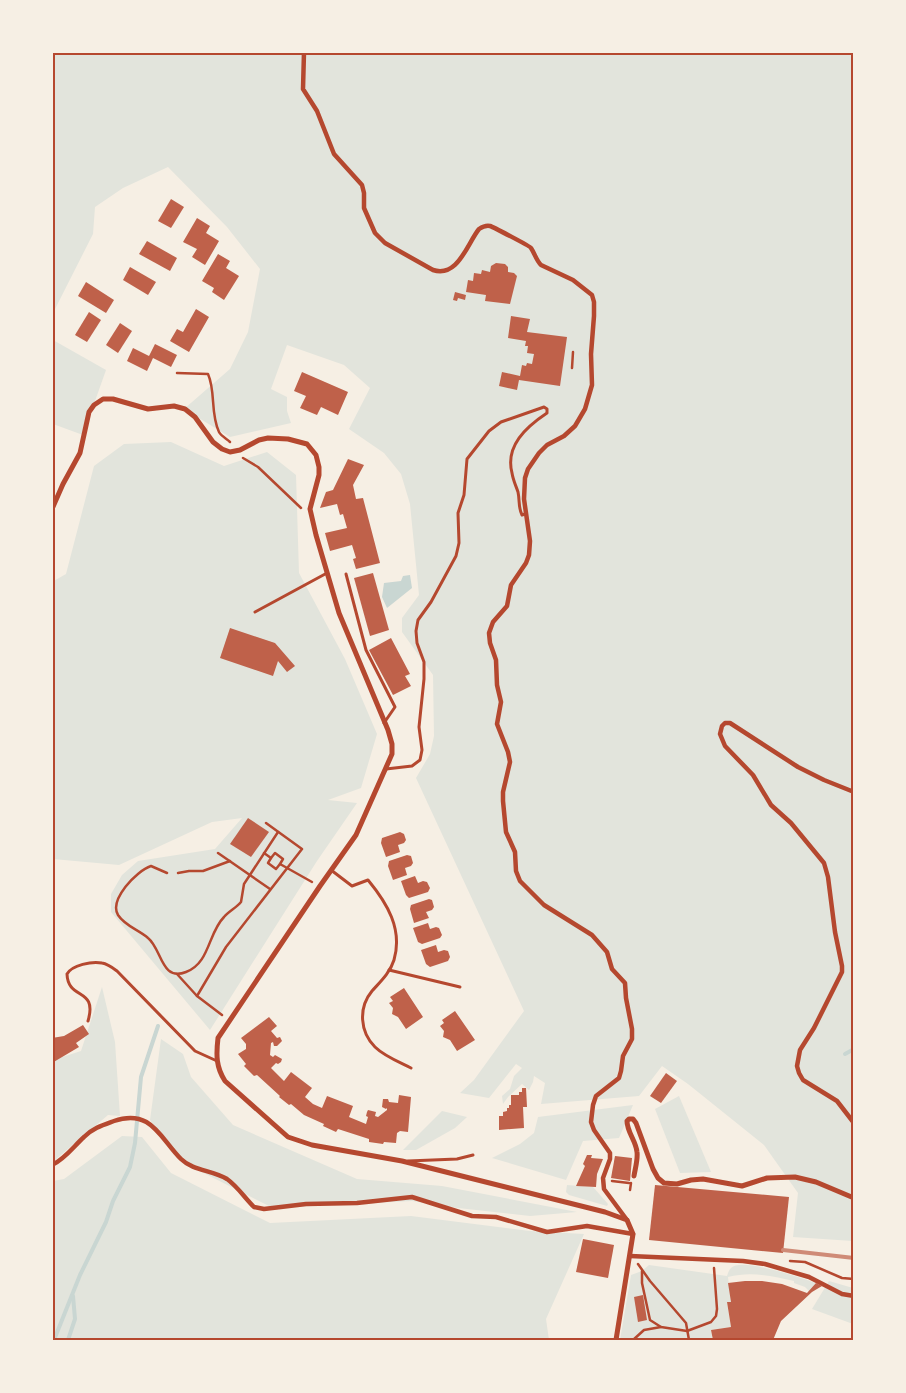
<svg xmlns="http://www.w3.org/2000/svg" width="906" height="1393" font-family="'Public Sans',sans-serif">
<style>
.green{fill:#e2e4dc}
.water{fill:#c9d6d2}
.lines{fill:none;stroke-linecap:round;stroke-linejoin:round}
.stream{stroke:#c9d6d2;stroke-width:4}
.building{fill:#bf614a}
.path{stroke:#b5482f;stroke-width:2.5}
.service{stroke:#b5482f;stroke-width:3}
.pedestrian{stroke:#b5482f;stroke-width:4.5}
.minor{stroke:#b5482f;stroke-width:5}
.rail{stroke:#cf8b77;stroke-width:4}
.neatline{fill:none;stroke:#b5482f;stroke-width:2}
</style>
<rect width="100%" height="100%" fill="#f6efe4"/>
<g class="green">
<path d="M53 53H853V1241L793 1237 798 1193 764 1145 688 1084 662 1066 639 1096 541 1104 545 1083 534 1076 533 1082 529 1090 522 1084 508 1097 503 1104 502 1096 510 1089 514 1076 522 1068 516 1064 489 1098 460 1093 474 1080 524 1011 416 778 430 754 434 736 433 675 402 632V618L419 595 410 504 401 474 384 453 349 429 370 388 344 365 287 345 271 389 287 397V411L291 423 230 437 184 409 230 369 248 332 260 269 227 227 168 167 123 188 95 207 93 234 53 313Z"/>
<path d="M53 340 106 370 83 435 53 424Z"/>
<path d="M171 442 224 466 267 452 296 475 299 573 345 659 377 734 361 788 328 800 357 803 317 861 210 1030 111 912V894L122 875 138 861 215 849 242 818 212 822 119 865 53 859 52 582 66 574 94 466 124 444Z"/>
<path d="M102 987 115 1042 120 1116 108 1115 55 1160H53V1060L81 1051Z"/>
<path d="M161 1039 183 1054 191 1077 233 1125 357 1179 442 1186 577 1212 530 1216 458 1208 412 1201 273 1208 182 1162 150 1120Z"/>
<path d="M679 1096 711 1172 680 1173 655 1109Z"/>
<path d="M633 1105 619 1138 583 1141 566 1180 492 1158 520 1144 534 1133 538 1117Z"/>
<path d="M442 1111 467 1117 455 1128 416 1150H403Z"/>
<path d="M122 1136 142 1137 171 1173 270 1223 411 1216 530 1231 584 1234 546 1319 549 1340H53V1181L64 1179Z"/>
<path d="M567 1185 593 1187 608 1204 607 1206 569 1195 566 1192Z"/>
<path d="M649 1265 727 1276C728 1273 729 1270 731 1268 742 1257 801 1278 816 1283L809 1291 805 1287 794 1283V1281C772 1276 751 1271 728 1277L731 1302 727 1303 731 1327 711 1330 713 1340H620L631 1275 642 1271Z"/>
<path d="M829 1281 853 1288V1324L812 1309Z"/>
</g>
<path class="water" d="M410 575 412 588 387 608 382 597 384 583 401 581 403 576Z"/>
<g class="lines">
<g class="stream">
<path d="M845 1054 854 1049"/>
<path d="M54 1340 80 1275 106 1222 113 1201 130 1167 135 1143 141 1077 158 1026"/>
<path d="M68 1340 75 1319 73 1296"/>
</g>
</g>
<g class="building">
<path d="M171 199 184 207 171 228 158 221Z"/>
<path d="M197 218 210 226 206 233 219 241 205 265 192 257 197 249 183 242Z"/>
<path d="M147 241 177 258 170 271 139 254Z"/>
<path d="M218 254 230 261 226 268 239 276 224 300 212 292 214 288 202 281Z"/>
<path d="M496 263 505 264 508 267V272L514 273 517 276 510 304 485 301 486 295 466 292 468 280 473 281 474 273 481 274 482 270 490 272 491 266Z"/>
<path d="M130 267 156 282 148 295 123 280Z"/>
<path d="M86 282 114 300 106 313 78 296Z"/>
<path d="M455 292 466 295 465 300 458 298 457 301 453 300Z"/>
<path d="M196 309 209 317 189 352 170 341 177 329 183 332Z"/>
<path d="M89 312 101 320 87 342 75 335Z"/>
<path d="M511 316 530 319 527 332 567 337 560 386 519 380 517 390 499 386 502 372 520 376 522 365 526 366 527 363 532 364 534 354 527 353 528 346H525L526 341 508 338Z"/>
<path d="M120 323 132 331 118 353 106 345Z"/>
<path d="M155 344 177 355 171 367 153 358 147 371 127 361 133 348 149 356Z"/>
<path d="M302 372 348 392 338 415 321 407 317 415 300 408 306 396 294 391Z"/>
<path d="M348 459 364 465 353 485 356 499 363 498 380 563 356 569 353 559 356 558 352 545 330 551 325 533 347 528 343 514 340 515 337 504 320 508 326 492 333 490Z"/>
<path d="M373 573 389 630 370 636 354 578Z"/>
<path d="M230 628 275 643 295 666 287 672 278 661 273 676 220 658Z"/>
<path d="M391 638 410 674 405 676 411 686 393 695 369 650Z"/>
<path d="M248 818 269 832 251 857 230 844Z"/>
<path d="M400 832 404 834 406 840 404 843 398 845 400 852 386 857 381 843 382 838Z"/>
<path d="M407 855 411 856 413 863 411 866 405 868 407 875 393 880 388 866 389 861Z"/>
<path d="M415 876 418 883 423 881 427 882 430 888 428 892 409 898 406 895 401 881Z"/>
<path d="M429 899 432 900 434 907 432 910 426 912 429 918 414 923 410 909 411 905Z"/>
<path d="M428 923 430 929 436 927 439 928 442 935 440 938 422 944 418 942 413 928Z"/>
<path d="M436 945 438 952 444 950 448 951 450 957 448 961 430 967 426 964 421 950Z"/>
<path d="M404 988 423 1017 406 1029 398 1017 392 1014 393 1008 389 1003 393 1001 390 997Z"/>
<path d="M455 1011 475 1040 457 1051 450 1040 443 1037 444 1031 440 1026 444 1023 442 1020Z"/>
<path d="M269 1017 277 1026 271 1031 277 1038 280 1037 282 1041 277 1046H274L273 1042 271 1043 270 1055 273 1057 275 1055 282 1059 281 1062 278 1064 276 1063 271 1068 284 1081 291 1072 312 1088 305 1097 313 1104 322 1108 327 1096 353 1106 349 1117 366 1124 368 1117 366 1116 367 1112 368 1110 376 1112 375 1116 378 1117 387 1110V1108L386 1109 382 1107 383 1099H388L389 1102 398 1103 399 1095 411 1097 408 1132 400 1131 397 1133 396 1143 384 1142 383 1144 369 1142V1139L338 1129 336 1132 323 1126 324 1124 304 1115 291 1104 289 1105 279 1097 280 1096 257 1075 254 1076 244 1066 246 1064 238 1054 246 1049V1044L241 1038Z"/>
<path d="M83 1025 89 1034 76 1043 79 1047 52 1063V1038L64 1036Z"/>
<path d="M666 1073 677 1081 661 1103 650 1096Z"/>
<path d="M522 1088H526L527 1107H523L524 1128 499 1130V1116H503V1112L507 1111V1108H509V1105H511V1095H519V1092H522Z"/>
<path d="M587 1155H592L591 1158 603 1159 597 1174 596 1187 576 1186 585 1166 583 1164Z"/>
<path d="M615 1156 632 1158 630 1181 611 1178Z"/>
<path d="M655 1185 789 1197 783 1253 649 1240Z"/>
<path d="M583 1239 614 1245 608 1278 576 1272Z"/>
<path d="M745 1281H762L782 1284 807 1293 816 1283 822 1286 812 1292 781 1321 773 1340H713L711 1330 731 1327 727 1302H731L728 1283Z"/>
<path d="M643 1295 647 1320 638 1322 634 1297Z"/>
</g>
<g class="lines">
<g class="path">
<path d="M572 368 573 352"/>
<path d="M177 373 208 374C216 392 210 413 219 432 221 436 227 439 230 442"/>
<path d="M243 458 258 467 301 508"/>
<path d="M218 853 270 889"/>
<path d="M264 853 271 858 268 863 276 869 280 864 312 882"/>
<path d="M271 858 275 853 283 859 280 864"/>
<path d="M167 873 151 866C136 871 109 900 118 915 125 926 139 930 148 938 162 949 161 982 186 972 210 963 208 933 224 917 229 911 236 908 241 902L244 884 278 832"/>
<path d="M178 873 189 871H203L230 861"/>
<path d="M177 974 197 996"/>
<path d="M222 1015 197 996 226 947 302 849 266 823"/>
<path d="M612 1181 629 1183"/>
<path d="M630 1190 631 1183"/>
<path d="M790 1261 805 1262 842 1278 854 1279"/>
<path d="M638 1264 650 1281 686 1323 689 1340"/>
<path d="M642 1271V1283L650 1320 661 1327 687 1331 711 1322 716 1316 717 1309 714 1268"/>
<path d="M633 1340 644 1330 661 1327"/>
</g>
<g class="service">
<path d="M346 574 366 650 395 707 384 723"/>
<path d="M255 612 327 573"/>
<path d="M386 769 412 766 420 760 422 750 419 727 424 679V662L417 643 416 631 418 620 431 602 456 556 459 543 458 513 464 495 467 459 489 431 501 422 544 407 547 409V413C526 427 505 446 512 473 513 480 516 486 518 492 520 501 518 507 522 515L525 514"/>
<path d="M331 870 352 886 368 880C387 903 403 929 394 960 390 973 380 982 372 991 358 1008 360 1032 375 1047 384 1056 399 1062 411 1068"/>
<path d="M389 970 460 987"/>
<path d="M88 1021C98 987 68 1001 67 974 72 965 92 961 102 963 108 964 113 968 117 971L195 1051 217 1061"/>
<path d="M408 1161 457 1159 473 1155"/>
</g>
<g class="pedestrian">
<path d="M304 52 303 89 317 111 334 154 362 185 364 193V208L375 233 385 243 433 270C458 278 467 244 479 229 482 227 485 225 490 226 493 227 530 246 531 248 535 254 536 260 541 265L573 280 592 295 594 302V316L591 354 592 385 585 409 575 426 564 436 547 445 539 453 528 469 525 478 524 499 530 541 529 555 526 563 511 585 507 606 493 622 489 633 490 643 496 660 497 685 501 702 497 724 508 752 510 762 503 792V801L506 832 515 852 516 871 520 881 544 905 592 935 607 952 612 969 625 983 626 998 632 1029V1039L623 1056 621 1071 619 1078 596 1096 593 1105 591 1122 594 1130 610 1153V1159L603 1178 604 1189 627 1220"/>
<path d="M854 792 824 780 798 767 730 723H725L722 726 720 734 725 746 753 775 771 805 791 823 824 863 828 877 835 932 842 966V972L814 1028 800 1050 797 1066 799 1073 803 1080 837 1101 854 1123"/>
<path d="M52 1165C65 1159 74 1146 84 1137 93 1128 103 1125 114 1121 151 1108 160 1138 181 1159 193 1171 213 1170 227 1179 237 1186 245 1198 254 1207L264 1209 306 1204 357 1203 412 1197 472 1216 496 1217 547 1232 587 1226 633 1234"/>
<path d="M630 1256 743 1261 765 1264 809 1277 842 1294 854 1296"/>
</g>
<g class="minor">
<path d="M52 509 63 484 80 453 89 412 94 405 103 399H113L148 409 174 406 185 409 195 417 213 442 222 449 230 452 240 450 259 440 268 438 288 439 307 444 316 455 319 467V475L310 509 316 535 339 613 388 730 392 744V754L356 835 320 886 218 1038C216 1055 216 1067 225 1081L288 1137 312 1145 402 1161 605 1212 627 1220 633 1234 616 1340"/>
<path d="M634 1176C635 1169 638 1160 637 1152 636 1141 627 1132 627 1121L629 1119H633L636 1123 653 1169 658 1178 664 1183 677 1184 691 1180 703 1179 742 1186 767 1178 795 1177 816 1182 854 1198"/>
</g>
<path class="rail" d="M783 1250 854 1258"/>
</g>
<rect width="906" height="1393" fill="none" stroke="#f6efe4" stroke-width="108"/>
<rect x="54" y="54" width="798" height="1285" class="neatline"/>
</svg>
